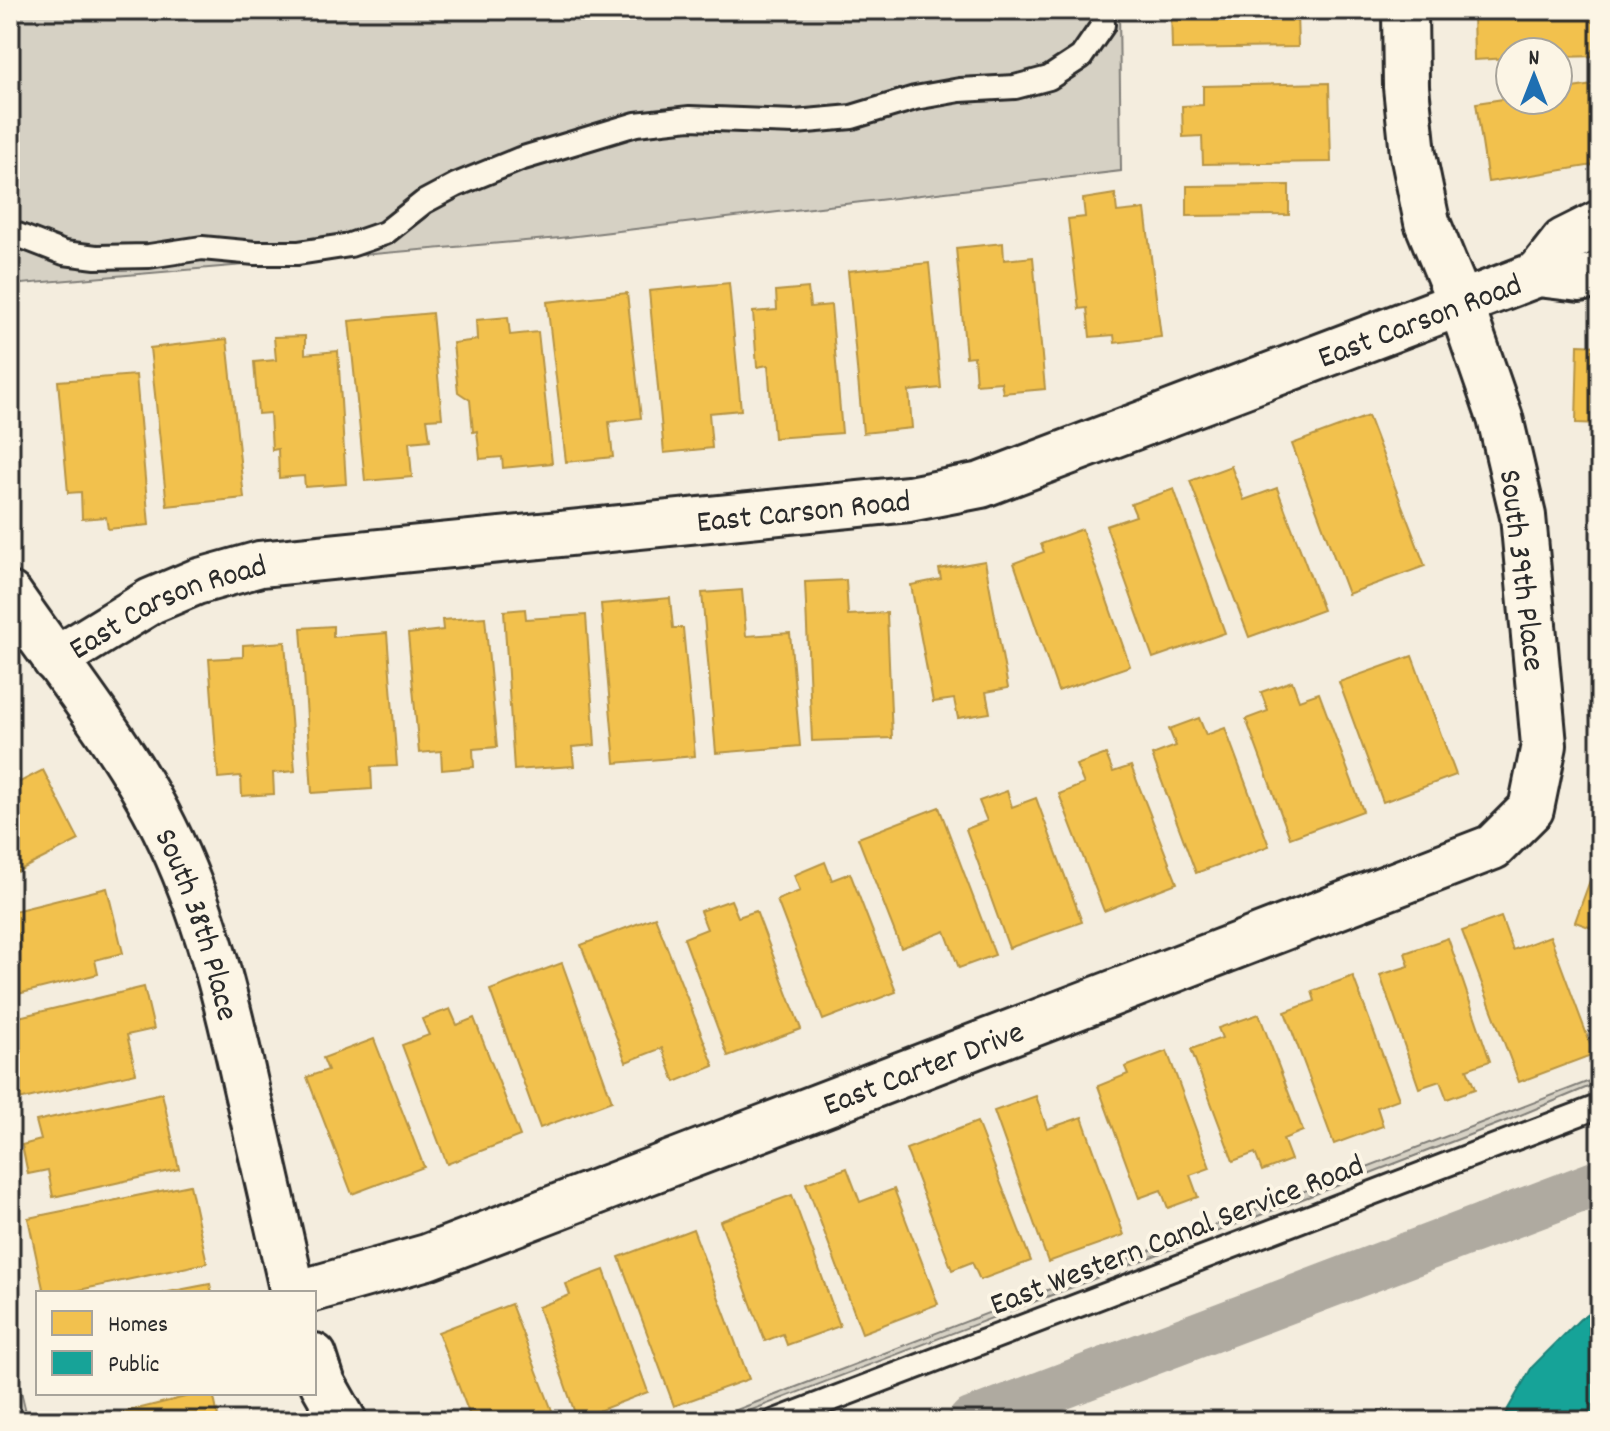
<svg xmlns="http://www.w3.org/2000/svg" width="1610" height="1431" font-family="Dekko,sans-serif">
<style>
.green{fill:#d6d1c4;stroke:#807e78;stroke-width:2}
.homes{fill:#f2c14e;stroke:#b69444;stroke-width:2}
.public{fill:#17a398;stroke:#1d7f77;stroke-width:2}
.lines{fill:none;stroke-linecap:round;stroke-linejoin:round}
.canal{stroke:#afaaa0;stroke-width:46}
.service-casing{stroke:#2b2b2b;stroke-width:28}
.minor-casing{stroke:#2b2b2b;stroke-width:50}
.service{stroke:#fcf5e5;stroke-width:22}
.minor{stroke:#fcf5e5;stroke-width:44}
.labels{text-anchor:middle;stroke-width:8;stroke-linejoin:round;paint-order:stroke}
.street-label{font-size:32px;fill:#2b2b2b;stroke:#fcf5e5}
</style>
<rect width="100%" height="100%" fill="#f4edde"/>
<filter id="ink" filterUnits="userSpaceOnUse"><feTurbulence type="fractalNoise" baseFrequency=".0125" numOctaves="2"/><feDisplacementMap in="SourceGraphic" scale="16" xChannelSelector="R" yChannelSelector="G"/><feConvolveMatrix kernelMatrix="1 2 1 2 8 2 1 2 1" color-interpolation-filters="sRGB"/></filter>
<g filter="url(#ink)">
<g class="green">
<path d="M10 10H1119L1121 171 560 238 10 285Z"/>
<path d="M1600 1077V1082L1511 1119 723 1421H708Z"/>
<path d="M10 1344 28 1421H10Z"/>
</g>
<g class="homes">
<path d="M1171 10H1332V13H1297L1298 47 1172 49Z"/>
<path d="M1473 10H1600V56L1558 57V52H1510V58L1474 60Z"/>
<path d="M1329 83 1331 162 1203 164 1202 136 1183 137 1182 106 1203 105V86Z"/>
<path d="M1600 84V164L1488 182 1476 103 1510 98V100H1558V90Z"/>
<path d="M1289 185V215L1187 216V186Z"/>
<path d="M1115 194 1117 212 1145 209 1161 337 1115 343 1114 335 1090 337 1087 308 1079 309 1068 219 1085 217 1083 199Z"/>
<path d="M1003 243 1004 260 1033 257 1045 389 1003 393 1001 382 976 384 974 356 966 357 956 248Z"/>
<path d="M929 263 941 388 909 391 912 428 863 433 848 271Z"/>
<path d="M729 283 741 410 709 413 712 448 664 453 649 291Z"/>
<path d="M808 288 810 307 831 305 842 433 774 438 768 365 757 367 753 312 777 310 776 291Z"/>
<path d="M627 293 641 418 609 422 613 457 566 462 547 302Z"/>
<path d="M432 313 442 418 427 419 430 440 409 442 412 477 365 481 349 321Z"/>
<path d="M508 317 510 335 538 332 552 463 503 468 502 457 480 459 477 431 473 432 470 400 458 392 453 343 477 340 476 320Z"/>
<path d="M305 336V354L338 351 346 484 305 487 304 476 279 478 278 449 272 450 270 413 258 414 254 362 276 360 274 337Z"/>
<path d="M227 339 244 498 167 506 150 348Z"/>
<path d="M1578 345 1600 346V424L1576 423Z"/>
<path d="M136 375 149 525 108 529 106 517 82 519 81 492 68 493 58 381Z"/>
<path d="M1368 416 1425 566 1348 594 1292 444Z"/>
<rect x="1598" y="448" width="2" height="77"/>
<path d="M1231 466 1244 500 1277 488 1323 610 1249 637 1190 481Z"/>
<path d="M1174 489 1225 633 1153 658 1106 526 1136 516 1131 504Z"/>
<path d="M1082 529 1130 666 1058 691 1014 563 1044 552 1041 544Z"/>
<path d="M985 561 1008 688 986 692 990 713 958 718 954 699 933 702 911 585 941 579 939 569Z"/>
<path d="M846 580 848 615 887 613 892 738 812 741 805 582Z"/>
<path d="M742 590 746 636 790 633 800 746 716 753 702 593Z"/>
<path d="M670 598 673 628H683L695 756 615 763 601 604Z"/>
<path d="M525 609 526 619 586 615 595 745 572 747 574 766 514 770 504 611Z"/>
<path d="M485 617 497 747 473 749 474 767 442 770 441 751 419 753 408 634 443 630 442 620Z"/>
<path d="M333 626V637L387 633 397 766 371 767 372 789 312 793 301 628Z"/>
<path d="M285 642 295 771 273 773 274 794 242 796 241 776 218 778 209 659 243 657V645Z"/>
<path d="M1412 656 1456 775 1383 802 1339 682Z"/>
<path d="M1292 681 1299 700 1319 693 1363 811 1290 838 1246 719 1268 711 1261 692Z"/>
<path d="M1199 718 1206 735 1225 728 1269 846 1196 873 1152 755 1176 746 1169 729Z"/>
<path d="M1106 754 1113 772 1131 766 1177 883 1104 911 1059 794 1084 784 1076 765Z"/>
<path d="M43 770 79 840 10 875V787Z"/>
<path d="M1007 791 1012 807 1036 798 1082 922 1009 948 966 829 987 821 979 801Z"/>
<path d="M939 807 995 955 959 968 945 931 901 948 858 838Z"/>
<path d="M1600 853V931L1575 922Z"/>
<path d="M825 862 832 880 850 873 896 992 823 1020 777 900 800 891 794 875Z"/>
<path d="M107 888 123 953 95 960 98 974 10 996V912Z"/>
<path d="M731 900 738 917 756 911 801 1029 728 1056 684 938 707 929 700 911Z"/>
<path d="M655 917 714 1066 675 1082 662 1048 626 1062 581 945Z"/>
<path d="M1501 917 1513 950 1550 936 1594 1054 1519 1082 1462 931Z"/>
<path d="M1448 938 1490 1061 1467 1069 1475 1089 1447 1099 1440 1081 1419 1088 1380 975 1409 966 1405 953Z"/>
<path d="M562 963 612 1101 540 1128 490 990Z"/>
<path d="M1353 976 1399 1099 1377 1107 1383 1126 1334 1144 1285 1012 1315 1001 1312 991Z"/>
<path d="M144 987 154 1029 127 1035 136 1073 10 1102V1019Z"/>
<path d="M450 1009 457 1025 474 1018 520 1136 447 1164 402 1045 429 1035 422 1019Z"/>
<path d="M1259 1014 1303 1131 1283 1139 1291 1160 1262 1171 1255 1153 1233 1161 1191 1049 1222 1038 1218 1028Z"/>
<path d="M374 1039 424 1167 352 1194 307 1077 328 1070 323 1058Z"/>
<path d="M1167 1051 1210 1168 1190 1175 1198 1197 1168 1208 1161 1190 1139 1198 1098 1086 1128 1074 1125 1067Z"/>
<path d="M162 1093 179 1169 53 1197 48 1170 28 1174 22 1145 41 1140 36 1121Z"/>
<path d="M1036 1096 1047 1129 1082 1117 1124 1235 1048 1262 994 1111Z"/>
<path d="M977 1122 1031 1261 980 1280 972 1262 952 1270 906 1149Z"/>
<path d="M847 1168 860 1202 894 1189 938 1304 862 1333 806 1183Z"/>
<path d="M190 1185 207 1263 65 1293H44L28 1218Z"/>
<path d="M792 1195 840 1326 787 1345 783 1334 765 1341 720 1221Z"/>
<path d="M693 1229 749 1379 674 1406 619 1257Z"/>
<path d="M604 1270 648 1392 577 1419 538 1307 570 1295 566 1284Z"/>
<path d="M210 1284 212 1293H163Z"/>
<path d="M511 1304 556 1421H472L438 1332Z"/>
<path d="M201 1393H213L219 1421H89Z"/>
</g>
<path class="public" d="M1591 1312 1600 1321V1421H1501L1532 1367 1580 1319Z"/>
<g class="lines">
<path class="canal" d="M971 1421 1600 1182"/>
<defs>
<g id="service">
<path d="M10 232 64 253 96 257 149 256 202 248 255 253H298L350 245 385 233 424 202 456 185 520 159 636 124 690 118 795 122 852 117 915 98 960 90 1015 87 1049 78 1081 57 1103 25 1102 10"/>
<path d="M775 1421 1600 1106"/>
</g>
<g id="minor">
<path d="M1538 274 1564 241 1600 223"/>
<path id="s1" d="M10 595C61 669 124 746 164 827 206 911 227 1001 247 1092 263 1159 278 1226 293 1293"/>
<path id="s2" d="M55 660 151 601 196 582 260 564 909 499 981 485 1538 274 1580 279 1600 275"/>
<path id="s3" d="M299 1293 427 1257 1493 847 1531 809 1544 745 1523 516 1500 418 1460 302 1427 222 1413 154 1406 87 1405 10"/>
<path d="M314 1356 323 1384 344 1421"/>
</g>
</defs>
<use href="#service" class="service-casing"/>
<use href="#minor" class="minor-casing"/>
<use href="#service" class="service"/>
<use href="#minor" class="minor"/>
</g>
</g>
<g class="labels">
<g class="street-label">
<text dy="11" stroke="none"><textPath href="#s2" startOffset="1422">East Carson Road</textPath></text>
<text dy="11" stroke="none"><textPath href="#s2" startOffset="774">East Carson Road</textPath></text>
<text transform="translate(1524 570) rotate(83)" y="11">South 39th Place</text>
<text dy="11" stroke="none"><textPath href="#s2" startOffset="126">East Carson Road</textPath></text>
<text dy="11" stroke="none"><textPath href="#s1" startOffset="382">South 38th Place</textPath></text>
<text dy="11" stroke="none"><textPath href="#s3" startOffset="664">East Carter Drive</textPath></text>
<text transform="translate(1176 1233) rotate(-21)" y="11">East Western Canal Service Road</text>
</g>
</g>
<rect width="1610" height="1431" fill="none" stroke="#fcf5e5" stroke-width="40"/>
<rect x="20" y="20" width="1570" height="1391" fill="none" stroke="#2b2b2b" stroke-width="3" filter="url(#ink)"/>
<rect x="36" y="1291" width="280" height="104" fill="#fcf5e5" stroke="#a8a49b" stroke-width="2"/>
<rect x="52" y="1311" width="40" height="24" fill="#f2c14e" stroke="#a8a49b" stroke-width="2"/>
<text x="108" y="1331" font-size="24" fill="#2b2b2b">Homes</text>
<rect x="52" y="1351" width="40" height="24" fill="#17a398" stroke="#a8a49b" stroke-width="2"/>
<text x="108" y="1371" font-size="24" fill="#2b2b2b">Public</text>
<g transform="translate(1534 76)"><circle r="38" fill="#fcf5e5" stroke="#a8a49b" stroke-width="2"/>
<path d="M0-6L14 30L0 20L-14 30Z" fill="#1f6fb2"/>
<text y="-12" font-size="22" font-weight="bold" text-anchor="middle" fill="#2b2b2b">N</text>
</g>
</svg>
